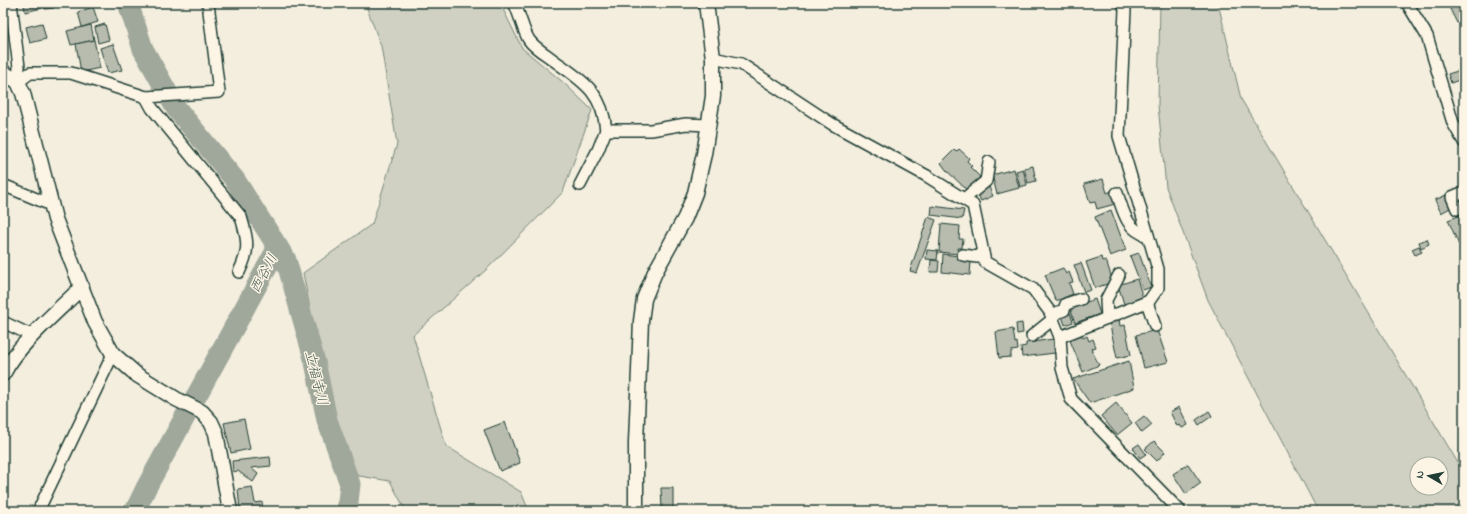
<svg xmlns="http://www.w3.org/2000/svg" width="1467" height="514" font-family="'Indie Flower','Klee One',sans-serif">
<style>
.green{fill:#d0d1c2;stroke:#78877b;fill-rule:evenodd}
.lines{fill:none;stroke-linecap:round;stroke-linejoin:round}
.river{stroke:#a0a89b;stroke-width:21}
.building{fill:#b8bcae;stroke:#1f3d34}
.minor-casing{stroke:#1f3d34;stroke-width:14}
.tertiary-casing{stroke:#1f3d34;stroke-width:17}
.minor{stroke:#fcf5e5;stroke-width:11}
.tertiary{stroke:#fcf5e5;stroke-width:14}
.labels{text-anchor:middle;stroke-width:3;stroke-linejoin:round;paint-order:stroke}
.water-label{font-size:14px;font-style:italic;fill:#465d53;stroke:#fcf5e5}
</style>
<rect width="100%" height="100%" fill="#f3eede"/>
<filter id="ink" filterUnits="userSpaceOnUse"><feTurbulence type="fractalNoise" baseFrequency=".025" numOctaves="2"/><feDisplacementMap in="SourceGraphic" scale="8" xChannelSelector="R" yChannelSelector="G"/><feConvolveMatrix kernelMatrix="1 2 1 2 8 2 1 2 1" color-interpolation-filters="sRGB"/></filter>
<g filter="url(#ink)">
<g class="green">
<path d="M365 3H500L522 48 564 83 592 110 563 192 487 269 413 335 446 446 521 492 529 511H406L390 481 347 474 331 415 303 273 372 224 397 144 381 46Z"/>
<path d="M1160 3H1218L1241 99 1464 473V511H1318L1208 300 1166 187 1158 105ZM1417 464H1441V488H1417Z"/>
</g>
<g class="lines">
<g class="river">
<path d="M128 3 143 49 176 108 235 180 286 260 315 362 327 420 350 484 347 511"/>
<path d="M135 511 146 488 278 247"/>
</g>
</g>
<g class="building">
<path d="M24 3H41L42 8 25 12Z"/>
<path d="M44 3H53L54 8 45 9Z"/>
<path d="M1447 3H1464V20L1457 23Z"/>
<path d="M93 7 98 22 82 27 78 12Z"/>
<path d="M42 23 46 39 30 43 26 27Z"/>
<path d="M105 24 109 40 98 43 95 27Z"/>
<path d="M91 25 94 40 71 45 67 31Z"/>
<path d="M94 40 100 68 81 72 76 44Z"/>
<path d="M113 44 122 70 108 73 100 48Z"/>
<path d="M1464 69V78L1451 83 1448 74Z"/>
<path d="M959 149 969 158 967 161 972 166 970 167 980 177 967 190 947 171 941 163 954 150 956 152Z"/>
<path d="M1033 166 1036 181 1028 183 1024 168Z"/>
<path d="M1014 169 1019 188 997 194 992 175Z"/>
<path d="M1023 169 1027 185 1020 187 1016 171Z"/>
<path d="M1103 179 1107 193 1111 191 1115 204 1097 209 1095 202 1090 203 1084 184Z"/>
<path d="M989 187 993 196 981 201 977 192Z"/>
<path d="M1446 195 1452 207 1441 213 1435 200Z"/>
<path d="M932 206 964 210 962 219 931 215Z"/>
<path d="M1111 210 1126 250 1110 256 1095 217Z"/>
<path d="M1464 214V243L1459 245 1448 220Z"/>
<path d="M928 217 936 220 917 273 910 271Z"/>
<path d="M941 224 960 226 959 239H963L962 248H958V254L939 252Z"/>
<path d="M1427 239 1429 244 1421 248 1419 242Z"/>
<path d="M1419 246 1422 252 1415 255 1412 249Z"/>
<path d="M927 250 938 251 937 260 926 259Z"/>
<path d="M1139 253 1151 287 1143 290 1130 256Z"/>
<path d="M943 254 965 257 971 261 970 275 942 272Z"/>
<path d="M1101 257 1102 261 1106 260 1113 282 1095 288 1086 262Z"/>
<path d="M931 260 939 261 938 272H930Z"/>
<path d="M1081 263 1091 290 1084 292 1074 265Z"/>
<path d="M1063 268 1066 274 1069 272 1073 282 1069 283 1073 294 1056 301 1045 275Z"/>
<path d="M1137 279 1143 298 1124 304 1118 285Z"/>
<path d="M1095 299 1100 314 1075 323 1070 308Z"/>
<path d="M1070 313 1073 322 1065 325 1062 316Z"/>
<path d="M1119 319 1120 326 1125 325 1131 355 1117 358 1109 321Z"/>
<path d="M1022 323 1023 333 1017 334 1016 324Z"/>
<path d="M1013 329 1015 343 1017 342 1018 350 1011 351V357L999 358 996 332Z"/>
<path d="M1157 330 1168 362 1144 368 1136 335Z"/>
<path d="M1080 333 1083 338 1087 336 1089 341 1093 339 1096 347 1091 349 1099 365 1083 372 1069 338Z"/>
<path d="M1053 339 1055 353 1022 357 1021 347 1026 346V343Z"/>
<path d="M1129 361 1134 388 1090 403 1073 379Z"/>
<path d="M1116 403 1132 423 1117 435 1101 416Z"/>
<path d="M1179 407 1188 425 1182 428 1180 425 1177 426 1170 412Z"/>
<path d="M1209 411 1212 416 1199 425 1196 420Z"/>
<path d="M1144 416 1152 425 1142 433 1135 423Z"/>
<path d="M244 419 250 449 231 453 224 423Z"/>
<path d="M505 422 520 463 500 471 484 430Z"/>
<path d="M1154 441 1165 452 1157 461 1145 449Z"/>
<path d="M1139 444 1146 454 1140 458 1133 448Z"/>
<path d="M270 457 271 466 251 468 258 474 253 482 238 471 233 472 232 461Z"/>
<path d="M1188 464 1201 483 1186 494 1173 474Z"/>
<path d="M252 487 255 503 262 502 263 509 240 511 238 489Z"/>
<path d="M661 488H673V509H662Z"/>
</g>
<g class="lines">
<defs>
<g id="minor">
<path d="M11 3 19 67 18 82"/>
<path d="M514 3C520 14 523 31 529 40 533 46 542 52 548 56 578 79 602 88 606 130H651L686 124 708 125"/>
<path d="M1407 3 1427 36 1453 123 1464 142"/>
<path d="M713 58 741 64 832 124 927 176 973 205 985 262 1033 289 1050 312 1060 337 1062 368 1071 399 1180 511"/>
<path d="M18 82 30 73H71L146 97 219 92 208 3"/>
<path d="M146 97 152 108 241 217C248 240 250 250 239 272"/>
<path d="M3 185 51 205"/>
<path d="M580 185 598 150 606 130"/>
<path d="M1117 193C1124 213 1126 229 1148 236"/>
<path d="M964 199 986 181 989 162"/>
<path d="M1457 209 1452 197 1464 192"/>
<path d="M963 255 977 257 983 254"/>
<path d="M1147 302 1155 326"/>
<path d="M1051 315 1064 310 1066 304 1081 299"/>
<path d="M1107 318 1106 300 1119 275"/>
<path d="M3 322 33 336"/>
<path d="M1032 336 1053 319"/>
<path d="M1060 337 1149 301 1158 288V269L1119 136 1125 10 1123 3"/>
<path d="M38 511 113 354"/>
</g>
<g id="tertiary">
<path d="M3 72 18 82 23 93 55 219 95 322 113 354 137 375 176 399 202 412 211 422 216 433 230 511"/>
<path d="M3 374C18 344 58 311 82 287"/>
<path d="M636 511V442L641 321 644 299 655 272 685 218 695 193 704 154 713 96V58L706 3"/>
</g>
</defs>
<use href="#minor" class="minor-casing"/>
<use href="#tertiary" class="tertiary-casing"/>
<use href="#minor" class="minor"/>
<use href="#tertiary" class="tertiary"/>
</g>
</g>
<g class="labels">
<g class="water-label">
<text transform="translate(263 273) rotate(-62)" y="5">西谷川</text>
<text transform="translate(317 378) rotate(76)" y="5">立福寺川</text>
</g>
</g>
<rect width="1467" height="514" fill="none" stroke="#fcf5e5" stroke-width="16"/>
<rect x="8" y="8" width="1451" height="498" fill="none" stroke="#1f3d34" stroke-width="1.5" filter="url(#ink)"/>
<g transform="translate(1429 476) rotate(279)"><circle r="19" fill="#fcf5e5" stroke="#a4ab9e"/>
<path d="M0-3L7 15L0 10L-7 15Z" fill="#1f3d34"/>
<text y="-6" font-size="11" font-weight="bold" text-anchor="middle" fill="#1f3d34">N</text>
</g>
</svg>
